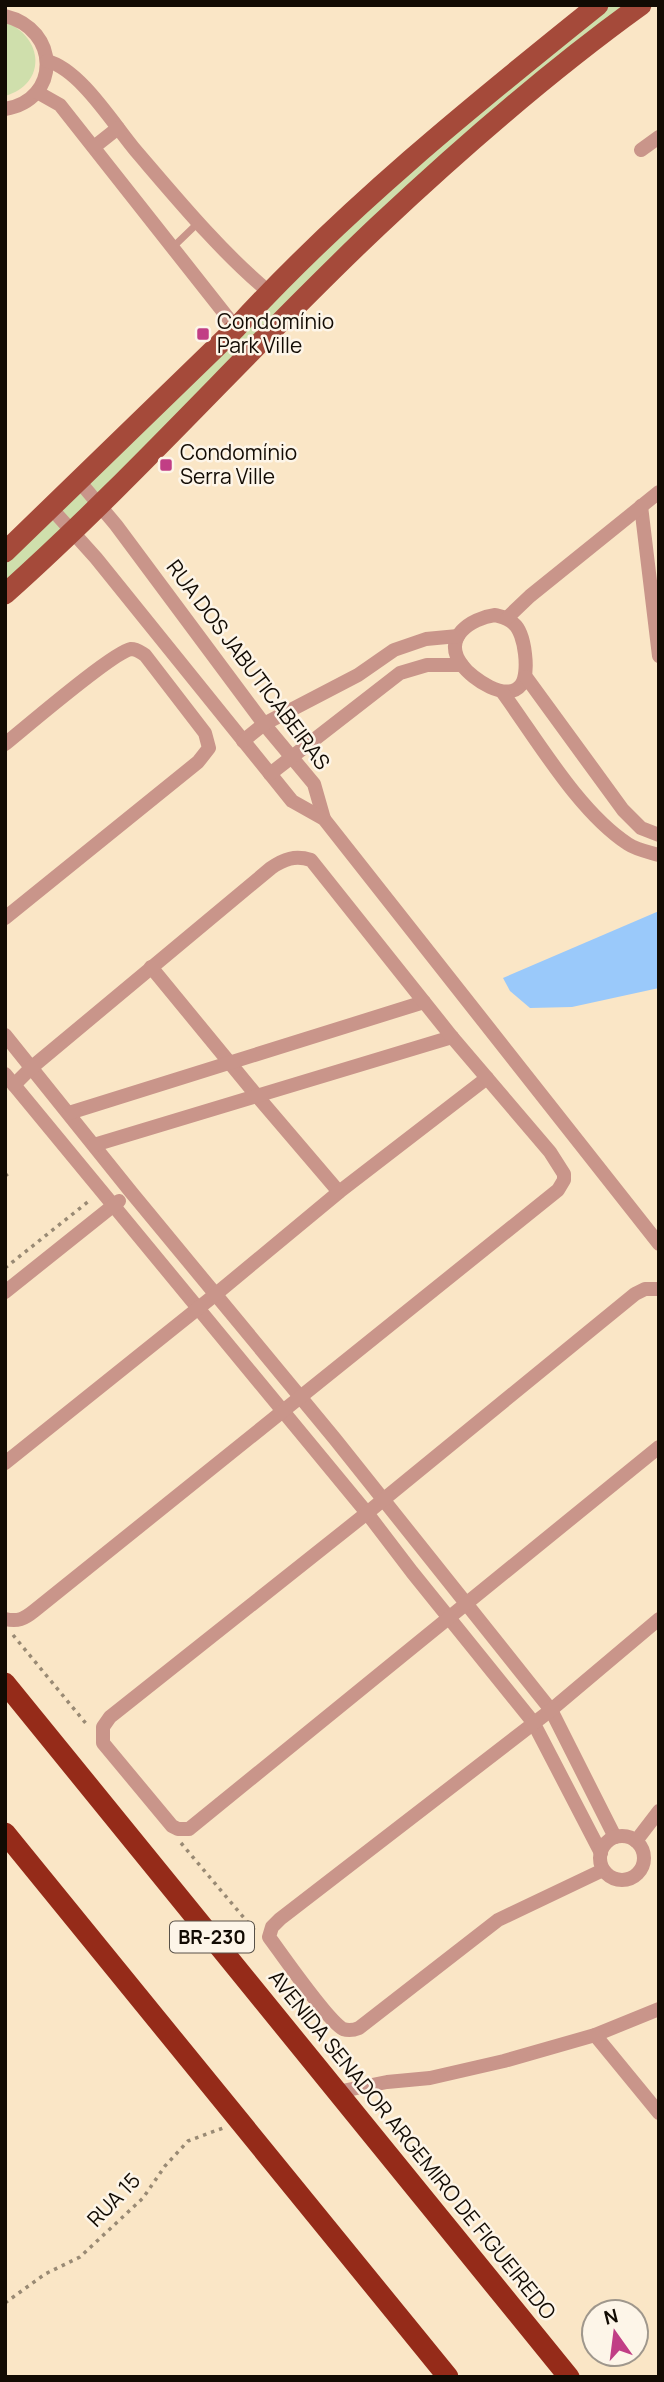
<svg xmlns="http://www.w3.org/2000/svg" width="664" height="2382" font-family="Manrope,sans-serif">
<style>
.green{fill:#cfdfac}
.water{fill:#9ac9fa}
.lines{fill:none;stroke-linecap:round;stroke-linejoin:round}
.path{stroke:#998a74;stroke-width:3.5;stroke-dasharray:3.5 5;stroke-linecap:butt}
.lane{stroke:#c9958a;stroke-width:7}
.street{stroke:#c9958a;stroke-width:14}
.primary{stroke:#a54a3a;stroke-width:21}
.highway{stroke:#952b19;stroke-width:21}
.poi-dot{fill:#c13e85;stroke:#fdf5e8;stroke-width:2.5}
.labels{text-anchor:middle;stroke-width:5;stroke-linejoin:round;paint-order:stroke}
.shield{fill:#fdf5e8;stroke:#585148;stroke-width:2}
.shield-label{font-size:19px;font-weight:bold;fill:#120b03}
.poi-label{font-size:21px;fill:#120b03;stroke:#fdf5e8;text-anchor:start}
.street-label{font-size:21px;fill:#120b03;stroke:#fdf5e8}
</style>
<rect width="100%" height="100%" fill="#fae6c6"/>
<g class="green">
<path d="M604 5H635L559 63 74 525 58 509 311 258Z"/>
<path d="M5 22C44 37 47 84 5 96Z"/>
<path d="M51 512 70 533 5 592V557Z"/>
</g>
<path class="water" d="M659 911V988L572 1007 530 1008 510 991 503 978Z"/>
<g class="lines">
<g class="path">
<path d="M5 1176 9 1173"/>
<path d="M5 1268 89 1201"/>
<path d="M13 1635 88 1726"/>
<path d="M181 1843 255 1931"/>
<path d="M5 2303 45 2274 80 2257 143 2198 165 2166 188 2141 223 2128"/>
</g>
<path class="lane" d="M173 247 199 222"/>
<g class="street">
<path d="M5 16C60 29 61 100 5 109"/>
<path d="M47 61C80 69 114 125 136 151 178 200 220 251 269 292"/>
<path d="M37 92 60 105 236 328"/>
<path d="M94 147 118 128"/>
<path d="M641 150 659 137"/>
<path d="M79 481 116 525 264 724 314 784 324 819"/>
<path d="M641 506 659 656"/>
<path d="M51 508 96 558 292 801 324 819 659 1244"/>
<path d="M495 615C502 617 509 618 514 624 525 633 530 674 521 685 507 703 472 679 462 665 441 638 471 618 495 615Z"/>
<path d="M507 618 530 596 659 492"/>
<path d="M526 677 623 810 641 828 659 835"/>
<path d="M503 693C538 741 579 812 628 844 637 850 649 852 659 855"/>
<path d="M243 741 264 724 358 675 394 650 426 639 458 636"/>
<path d="M5 744C25 728 113 652 131 649 137 649 140 652 145 655L205 733 209 748 198 762 5 918"/>
<path d="M270 774 400 673 427 665H462"/>
<path d="M151 967 257 1096 339 1192"/>
<path d="M5 1035 131 1192 335 1439 551 1710 615 1837"/>
<path d="M5 1074 367 1513 412 1572 533 1722 601 1853"/>
<path d="M69 1113 424 1002"/>
<path d="M94 1145 452 1037"/>
<path d="M659 1289H645L635 1294 367 1513 110 1717 103 1727V1743L172 1826 178 1829H189L659 1447"/>
<path d="M5 1292 119 1201"/>
<path d="M5 1463 216 1294 339 1192 487 1078"/>
<path d="M5 1619C18 1622 24 1619 34 1611L558 1190 564 1180V1174L550 1152 452 1037 311 860C295 855 284 859 271 868L31 1068 14 1085"/>
<circle cx="622" cy="1858" r="22"/>
<path d="M636 1841 659 1811"/>
<path d="M603 1870 498 1920 359 2028C354 2030 349 2031 343 2029 327 2020 283 1956 269 1937L272 1927 280 1919 551 1710 659 1619"/>
<path d="M595 2035 659 2113"/>
<path d="M337 2092 387 2082 430 2078 504 2061 595 2035 659 2009"/>
</g>
<g class="primary">
<path d="M5 552 236 328C345 209 472 106 598 5"/>
<path d="M5 594C135 478 251 346 378 226 461 148 548 72 641 5"/>
</g>
<g class="highway">
<path d="M5 1683 569 2377"/>
<path d="M5 1833 448 2377"/>
</g>
</g>
<g class="poi-dot">
<rect x="196" y="327" width="14" height="14" rx="3.5"/>
<rect x="159" y="458" width="14" height="14" rx="3.5"/>
</g>
<g class="labels">
<rect class="shield" x="170" y="1921.5" width="84" height="31" rx="5"/>
<g class="shield-label">
<text x="212" y="1944">BR-230</text>
</g>
<g class="poi-label">
<text x="217" y="329">Condomínio<tspan x="217" dy="24">Park Ville</tspan></text>
<text x="180" y="460">Condomínio<tspan x="180" dy="24">Serra Ville</tspan></text>
</g>
<g class="street-label">
<text transform="translate(248 665) rotate(53)" y="7">RUA DOS JABUTICABEIRAS</text>
<text transform="translate(412 2145) rotate(51)" y="7">AVENIDA SENADOR ARGEMIRO DE FIGUEIREDO</text>
<text transform="translate(114 2200) rotate(-46)" y="7">RUA 15</text>
</g>
</g>
<rect width="664" height="2382" fill="none" stroke="#120b03" stroke-width="14"/>
<g transform="translate(615 2333) rotate(346)"><circle r="33" fill="#fdf5e8" stroke="#9f978c" stroke-width="2"/>
<path d="M0-5L12 26L0 18L-12 26Z" fill="#c13e85"/>
<text y="-10" font-size="19" font-weight="bold" text-anchor="middle" fill="#120b03">N</text>
</g>
</svg>
